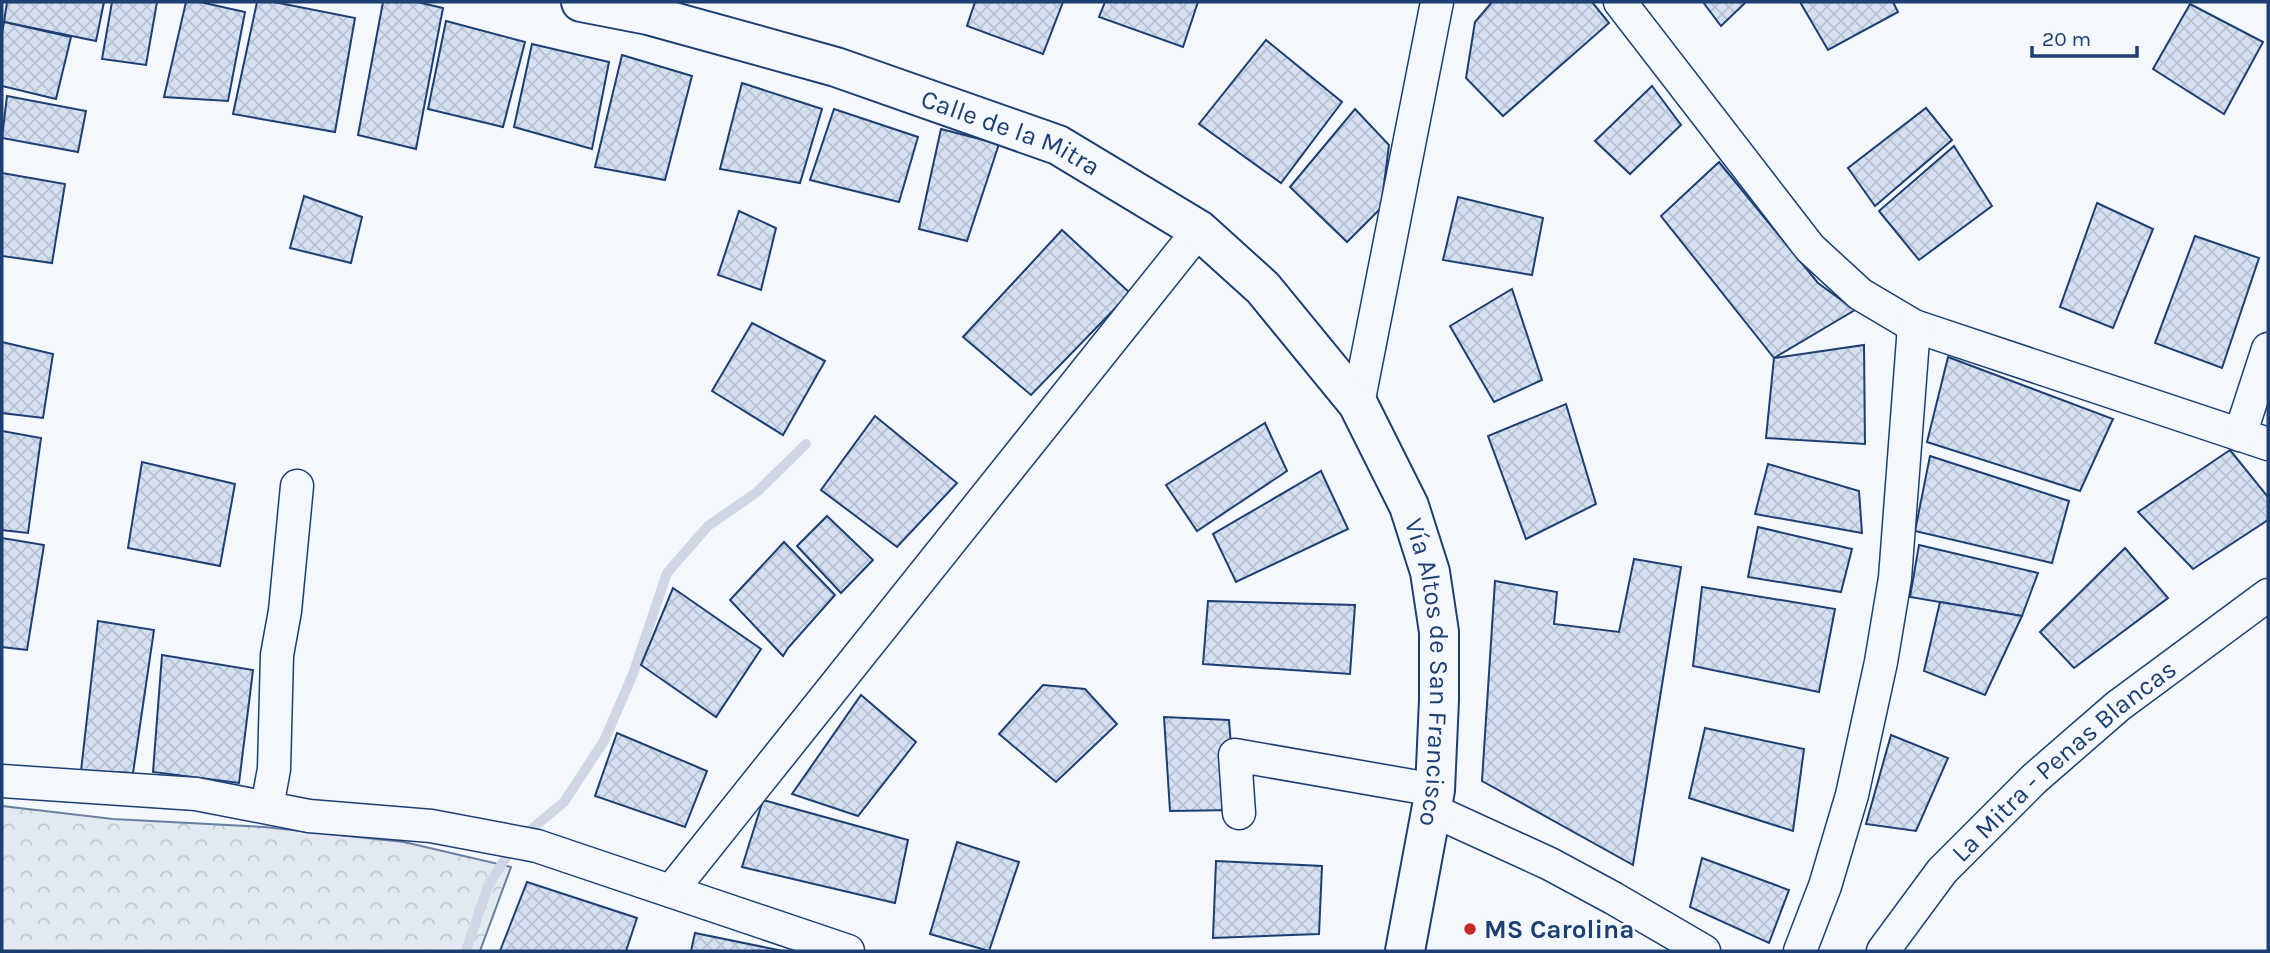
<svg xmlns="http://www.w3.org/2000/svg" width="2270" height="953" font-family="Karla,sans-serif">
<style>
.park{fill:url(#park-crowns);stroke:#687fa3;stroke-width:2}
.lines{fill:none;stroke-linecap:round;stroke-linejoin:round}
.stream{stroke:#cfd7e4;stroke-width:10}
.building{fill:url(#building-cross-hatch);stroke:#1d3f73;stroke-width:2}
.street-casing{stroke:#1d3f73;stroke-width:35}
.secondary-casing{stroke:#1d3f73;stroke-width:42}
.street{stroke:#f4f7fb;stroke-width:32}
.secondary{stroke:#f4f7fb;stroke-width:38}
.poi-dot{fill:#c62828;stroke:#f4f7fb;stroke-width:2.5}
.labels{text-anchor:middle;stroke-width:5;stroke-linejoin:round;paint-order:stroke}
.street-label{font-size:26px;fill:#1d3f73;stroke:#f4f7fb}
.poi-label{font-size:26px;font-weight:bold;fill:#1d3f73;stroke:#f4f7fb;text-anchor:start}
</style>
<defs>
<pattern id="park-crowns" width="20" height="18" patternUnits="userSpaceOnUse" patternTransform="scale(1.75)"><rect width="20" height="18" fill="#e3e9f0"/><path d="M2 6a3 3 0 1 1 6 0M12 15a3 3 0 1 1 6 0" fill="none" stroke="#c2c9d1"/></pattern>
<pattern id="building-cross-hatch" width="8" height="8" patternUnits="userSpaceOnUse" patternTransform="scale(1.75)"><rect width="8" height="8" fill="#d5e0f0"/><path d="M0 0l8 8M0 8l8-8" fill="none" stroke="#b6c1d1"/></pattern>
</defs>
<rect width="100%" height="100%" fill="#f4f7fb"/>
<path class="park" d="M2 806 113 819 264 827 404 842 511 867 480 951H2Z"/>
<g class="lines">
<path class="stream" d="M466 951 488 886 516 842 564 802 604 741 633 674 667 573 708 526 757 492 806 444"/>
</g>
<g class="building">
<path d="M7 2H104L96 41 4 22Z"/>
<path d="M112 2H157L146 65 102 59Z"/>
<path d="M186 2H200L245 12 228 101 164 97Z"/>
<path d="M257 2H274L355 18 335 132 233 114Z"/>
<path d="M383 2H417L443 8 416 149 358 135Z"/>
<path d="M975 2H1063L1043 54 967 26Z"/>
<path d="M1105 2H1198L1183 47 1099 17Z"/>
<path d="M1492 2H1592L1609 23 1503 116 1466 78 1475 22Z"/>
<path d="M1703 2H1746L1721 26Z"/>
<path d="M1800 2H1893L1898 12 1828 50Z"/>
<path d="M2190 4 2263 42 2224 114 2153 69Z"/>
<path d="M446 21 525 42 503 127 428 109Z"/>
<path d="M4 22 71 37 56 99 2 86V33Z"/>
<path d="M1266 40 1342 102 1281 183 1199 124Z"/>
<path d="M532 44 609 62 592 149 514 127Z"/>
<path d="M622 55 692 76 665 180 595 167Z"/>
<path d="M742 83 822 109 800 183 720 169Z"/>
<path d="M1652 86 1681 125 1630 174 1595 141Z"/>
<path d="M7 96 86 111 78 152 2 138Z"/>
<path d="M1926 108 1952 140 1875 206 1848 168Z"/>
<path d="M834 109 918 137 899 202 810 180Z"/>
<path d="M1355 109 1389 145 1381 208 1347 242 1290 187Z"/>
<path d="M941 129 999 144 967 241 919 229Z"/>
<path d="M1954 146 1992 206 1919 260 1879 211Z"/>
<path d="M1719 162 1818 283 1855 310 1774 358 1661 216Z"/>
<path d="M2 173 65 184 52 263 2 256Z"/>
<path d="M304 196 362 217 351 263 290 248Z"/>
<path d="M1458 197 1543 218 1532 275 1443 260Z"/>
<path d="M2097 203 2153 229 2113 328 2060 307Z"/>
<path d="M739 211 776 228 761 290 718 275Z"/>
<path d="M1062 230 1130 293 1031 395 963 337Z"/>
<path d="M2195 236 2259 258 2222 368 2155 343Z"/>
<path d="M1512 289 1542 380 1494 402 1450 326Z"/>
<path d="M752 323 825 361 783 435 712 391Z"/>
<path d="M2 342 53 354 43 418 2 413Z"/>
<path d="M1864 345 1865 444 1766 438 1774 358Z"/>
<path d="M1948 357 2113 419 2080 491 1927 442Z"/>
<path d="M1566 404 1596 504 1526 539 1488 436Z"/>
<path d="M875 416 957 483 897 547 821 490Z"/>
<path d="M1265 423 1287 471 1197 531 1166 485Z"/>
<path d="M2 431 41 438 28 533 2 530Z"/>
<path d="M2230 450 2268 497V520L2193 569 2138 512Z"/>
<path d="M1930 456 2069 501 2052 563 1915 531Z"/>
<path d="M142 462 235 484 220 566 128 548Z"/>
<path d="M1768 464 1859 491 1862 533 1755 514Z"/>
<path d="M1321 471 1348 529 1236 582 1213 534Z"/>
<path d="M827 516 873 560 841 593 797 546Z"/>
<path d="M1758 527 1852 549 1841 592 1748 577Z"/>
<path d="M2 538 44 545 27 650 2 647Z"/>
<path d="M784 542 835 595 788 648 783 656 730 600Z"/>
<path d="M1919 545 2038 573 2022 616 1910 597Z"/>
<path d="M2125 548 2168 598 2074 668 2040 632Z"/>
<path d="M1634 559 1681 567 1633 865 1482 781 1495 581 1557 592 1554 624 1619 632Z"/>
<path d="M1702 587 1835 609 1819 692 1693 666Z"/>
<path d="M673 588 761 649 716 717 641 665Z"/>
<path d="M1208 601 1355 605 1350 674 1203 664Z"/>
<path d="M1940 602 2022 616 1985 695 1924 671Z"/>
<path d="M98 621 154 630 133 773 81 771Z"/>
<path d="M162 655 253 670 239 783 153 772Z"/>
<path d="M1043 685 1085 689 1117 724 1056 782 999 734Z"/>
<path d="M861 695 916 742 858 816 792 794Z"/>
<path d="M1164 717 1229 720 1236 810 1170 811Z"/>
<path d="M1705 728 1804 749 1793 831 1689 798Z"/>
<path d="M617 733 707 771 685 827 595 796Z"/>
<path d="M1891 735 1948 758 1916 831 1866 824Z"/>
<path d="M763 800 908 840 895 903 742 867Z"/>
<path d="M957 842 1019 862 989 951 930 934Z"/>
<path d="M1702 858 1789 890 1769 943 1690 907Z"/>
<path d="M1216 861 1322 866 1319 934 1213 938Z"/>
<path d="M527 882 637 918 626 951H500Z"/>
<path d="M695 933 783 951H691Z"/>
</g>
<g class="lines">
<defs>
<g id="street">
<path d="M1620 2 1810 248 1860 294 1914 326 2268 444"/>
<path d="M1358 404 1437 2"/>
<path d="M2240 435 2268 349"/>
<path d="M2 781 196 794 309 816 431 826 537 846 848 951"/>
<path d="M267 807 274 769 277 655 285 611 297 486"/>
<path d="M1432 810 1550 864 1613 898 1704 951"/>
<path d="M1239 813 1235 755 1435 790"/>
<path d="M671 891 1199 230"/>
<path d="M1800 951 1825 886 1852 795 1881 662 1895 578 1914 326"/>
<path id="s1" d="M1883 951 1942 871 2034 779 2118 706 2268 595"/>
</g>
<g id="secondary">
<path id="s2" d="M581 2 648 15 836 67 1058 145 1199 230 1263 288 1358 404 1409 506 1430 572 1439 632V700L1435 790 1405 951"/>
</g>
</defs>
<use href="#street" class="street-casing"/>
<use href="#secondary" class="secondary-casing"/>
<use href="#street" class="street"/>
<use href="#secondary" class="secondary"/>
</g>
<circle class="poi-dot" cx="1470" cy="929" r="7"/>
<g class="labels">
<g class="street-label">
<text dy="9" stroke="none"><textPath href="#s2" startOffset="450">Calle de la Mitra</textPath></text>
<text dy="9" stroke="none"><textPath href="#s2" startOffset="1183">Vía Altos de San Francisco</textPath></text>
<text dy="9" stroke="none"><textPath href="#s1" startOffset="264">La Mitra - Penas Blancas</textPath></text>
</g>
<g class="poi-label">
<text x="1484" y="938">MS Carolina</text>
</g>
</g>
<rect width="2270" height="953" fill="none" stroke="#1d3f73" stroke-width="7"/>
<path d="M2032 46v10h105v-10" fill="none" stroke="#1d3f73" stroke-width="3.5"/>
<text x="2042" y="46" font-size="21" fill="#1d3f73" stroke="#f4f7fb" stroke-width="5" paint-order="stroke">20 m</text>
</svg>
